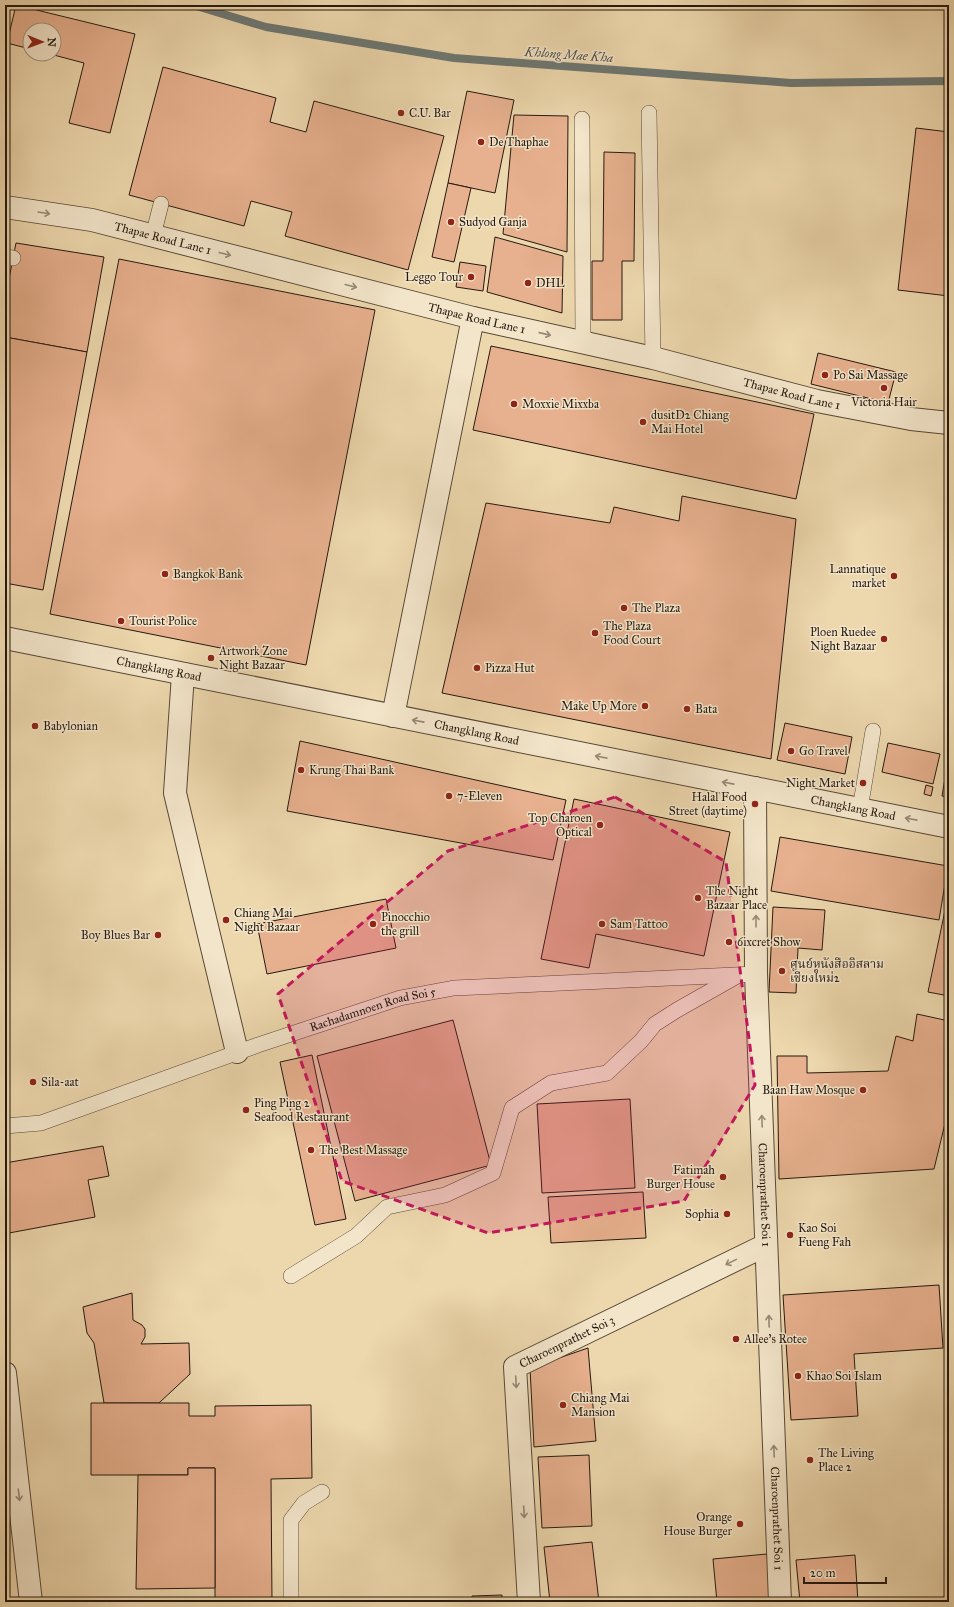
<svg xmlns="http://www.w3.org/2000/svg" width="954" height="1607" font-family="'IM FELL Great Primer','Noto Serif Thai',serif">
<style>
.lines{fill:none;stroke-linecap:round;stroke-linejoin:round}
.stream{stroke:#6d7873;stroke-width:8}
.building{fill:#e7b08e;stroke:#251910}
.service-casing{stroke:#574837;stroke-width:16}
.pedestrian-casing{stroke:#574837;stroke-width:24}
.minor-casing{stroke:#574837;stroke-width:24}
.tertiary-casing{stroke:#574837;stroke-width:24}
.service{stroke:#f3e5ca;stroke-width:15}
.pedestrian{stroke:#f3e5ca;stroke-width:22}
.minor{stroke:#f3e5ca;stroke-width:22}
.tertiary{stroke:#f3e5ca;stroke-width:22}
.oneway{stroke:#968976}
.marked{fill:#c2185b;fill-opacity:0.2;stroke:#c2185b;stroke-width:3;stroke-dasharray:8 5;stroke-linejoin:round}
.poi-dot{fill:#8f2418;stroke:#f3e5ca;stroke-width:1.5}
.labels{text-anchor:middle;stroke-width:3;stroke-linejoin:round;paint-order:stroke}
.poi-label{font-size:12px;fill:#251910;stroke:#f3e5ca;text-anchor:start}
.street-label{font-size:12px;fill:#251910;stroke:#f3e5ca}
.water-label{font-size:13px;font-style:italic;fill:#4f504a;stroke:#f3e5ca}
</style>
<rect width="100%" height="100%" fill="#edd7ad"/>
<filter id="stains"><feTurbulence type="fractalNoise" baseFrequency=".005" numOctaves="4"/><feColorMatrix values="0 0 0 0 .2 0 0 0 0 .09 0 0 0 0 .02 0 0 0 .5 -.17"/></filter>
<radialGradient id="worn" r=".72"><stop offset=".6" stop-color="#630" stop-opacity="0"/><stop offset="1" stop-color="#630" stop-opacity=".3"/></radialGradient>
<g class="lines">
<path class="stream" d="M193 5 266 27 454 58 791 83 949 81"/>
</g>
<g class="building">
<path d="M16 5 135 34 110 133 69 123 84 63 50 54H54V30H30V49L7 43Z"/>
<path d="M163 67 276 98 270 122 306 132 314 101 444 136 408 270 285 236 292 212 251 201 244 226 129 195Z"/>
<path d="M467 91 514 100 495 193 448 183Z"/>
<path d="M514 115 568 116 567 252 503 234Z"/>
<path d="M916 128 949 132V296L898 290Z"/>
<path d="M604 152 635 153 634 261H622V320H592V261H603Z"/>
<path d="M448 183 471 188 454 262 432 257Z"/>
<path d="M495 237 563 256 562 313 487 292Z"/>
<path d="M16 243 104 257 87 352 5 337V283L8 284Z"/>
<path d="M119 259 375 310 306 665 50 614Z"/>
<path d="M460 262 486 266 483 291 456 287Z"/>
<path d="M5 337 87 352 43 590 5 583Z"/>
<path d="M491 346 814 414 796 499 473 430Z"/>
<path d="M818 353 896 372 888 403 811 384Z"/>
<path d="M682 496 796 519 771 759 442 693 486 503 610 523 614 507 679 521Z"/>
<path d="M785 723 852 737 845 774 777 760Z"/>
<path d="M300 741 566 800 553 860 287 811Z"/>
<path d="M888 743 940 754 933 784 882 772Z"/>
<path d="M949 755V797L942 796Z"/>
<path d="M926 785 933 787 931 796 924 794Z"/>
<path d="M574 799 730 832 704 956 596 934 589 968 541 959Z"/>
<path d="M780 837 948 866 939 920 771 891Z"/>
<path d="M949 891V996L928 992Z"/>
<path d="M386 899 396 948 267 974 257 924Z"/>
<path d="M773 907 825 910 822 950 798 948 796 993 769 992Z"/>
<path d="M917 1014 949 1021V1107L934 1169 779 1179 777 1056H807V1073L888 1071 896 1036 913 1041Z"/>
<path d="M453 1020 491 1165 355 1201 317 1056Z"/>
<path d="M312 1055 346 1219 315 1225 280 1062Z"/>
<path d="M630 1099 635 1188 542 1193 537 1104Z"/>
<path d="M103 1146 109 1176 88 1180 95 1217 9 1233 5 1210V1163Z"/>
<path d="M643 1192 646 1238 551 1243 548 1197Z"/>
<path d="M939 1285 943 1348 854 1354 858 1416 791 1420 783 1295Z"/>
<path d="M132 1293 133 1320 142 1325 145 1329V1337L141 1344 189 1343 190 1374 159 1403H104L94 1343 87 1333 83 1307Z"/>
<path d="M588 1348 596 1441 534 1447 530 1368Z"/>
<path d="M91 1403H189V1416H215V1406L311 1405 312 1478 271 1479 272 1602H215V1468H188V1475H91Z"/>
<path d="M589 1455 592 1526 542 1528 538 1457Z"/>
<path d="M188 1468H215V1588L136 1589 138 1475H188Z"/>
<path d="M592 1542 599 1602H550L544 1547Z"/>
<path d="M767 1554 771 1602H717L713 1559Z"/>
<path d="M855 1555 858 1602H800L796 1560Z"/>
<path d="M502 1595V1602H472V1596Z"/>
</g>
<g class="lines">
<defs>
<g id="service">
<path d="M649 113 653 358"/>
<path d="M582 119 583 342"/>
<path d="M153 236 161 204"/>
<path d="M5 257 13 258"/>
<path d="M860 809 873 731"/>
<path id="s1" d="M5 1126 41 1123 258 1045 400 998 454 988 756 974"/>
<path d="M291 1276 356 1236 387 1207 445 1195 493 1173 512 1108 551 1083 607 1073 641 1041 655 1024 677 1010 737 976"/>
<path d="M291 1602V1520L304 1503 322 1492"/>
</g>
<path id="pedestrian" d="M183 674 175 793 237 1052"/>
<g id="minor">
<path id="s2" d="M5 207 92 220 473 318 653 358 817 401 911 419 949 423"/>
<path d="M393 716 473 318"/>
<path id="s3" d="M755 788 756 974 780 1602"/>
<path d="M5 1373 31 1602"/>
<path id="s4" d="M529 1602 515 1367 766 1245"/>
</g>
<g id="tertiary">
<path id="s5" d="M5 638 949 827"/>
</g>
</defs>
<use href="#service" class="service-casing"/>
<use href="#pedestrian" class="pedestrian-casing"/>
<use href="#minor" class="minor-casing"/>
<use href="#tertiary" class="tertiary-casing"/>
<use href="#service" class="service"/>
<use href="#pedestrian" class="pedestrian"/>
<use href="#minor" class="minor"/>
<use href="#tertiary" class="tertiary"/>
</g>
<defs><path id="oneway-shaft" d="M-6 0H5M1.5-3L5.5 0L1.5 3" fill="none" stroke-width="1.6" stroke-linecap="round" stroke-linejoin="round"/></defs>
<g class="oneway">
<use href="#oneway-shaft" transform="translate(44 213) rotate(9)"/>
<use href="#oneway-shaft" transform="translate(225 254) rotate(14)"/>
<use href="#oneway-shaft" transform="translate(351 286) rotate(14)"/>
<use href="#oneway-shaft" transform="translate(545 334) rotate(13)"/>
<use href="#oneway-shaft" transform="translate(418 721) rotate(-169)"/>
<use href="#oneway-shaft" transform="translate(601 757) rotate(-169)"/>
<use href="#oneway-shaft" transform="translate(728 783) rotate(-169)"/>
<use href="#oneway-shaft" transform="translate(911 819) rotate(-169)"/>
<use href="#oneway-shaft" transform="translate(756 921) rotate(-90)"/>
<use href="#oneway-shaft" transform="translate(762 1121) rotate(-92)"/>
<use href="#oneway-shaft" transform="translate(731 1262) rotate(154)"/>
<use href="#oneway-shaft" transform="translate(769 1321) rotate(-92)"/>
<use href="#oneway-shaft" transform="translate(516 1382) rotate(87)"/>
<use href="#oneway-shaft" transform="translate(774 1451) rotate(-92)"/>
<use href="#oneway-shaft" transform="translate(19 1495) rotate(83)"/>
<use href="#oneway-shaft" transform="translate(524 1512) rotate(87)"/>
</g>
<path class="marked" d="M615 797 726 862 755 1085 684 1201 488 1233 342 1181 278 994 448 851Z"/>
<g class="poi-dot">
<circle cx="401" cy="113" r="4"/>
<circle cx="481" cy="142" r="4"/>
<circle cx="451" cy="222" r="4"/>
<circle cx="471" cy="277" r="4"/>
<circle cx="528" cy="283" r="4"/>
<circle cx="825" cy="375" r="4"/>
<circle cx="884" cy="388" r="4"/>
<circle cx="514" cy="404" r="4"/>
<circle cx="643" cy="422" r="4"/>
<circle cx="165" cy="574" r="4"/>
<circle cx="894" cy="576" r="4"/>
<circle cx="624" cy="608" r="4"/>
<circle cx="121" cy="621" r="4"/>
<circle cx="595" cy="633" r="4"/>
<circle cx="884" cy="639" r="4"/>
<circle cx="211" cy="658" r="4"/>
<circle cx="477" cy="668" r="4"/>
<circle cx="645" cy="706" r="4"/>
<circle cx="687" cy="709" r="4"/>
<circle cx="35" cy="726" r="4"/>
<circle cx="791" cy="751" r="4"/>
<circle cx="301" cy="770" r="4"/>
<circle cx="863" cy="783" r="4"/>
<circle cx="449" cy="796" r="4"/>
<circle cx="755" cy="804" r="4"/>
<circle cx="600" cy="825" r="4"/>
<circle cx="698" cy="898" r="4"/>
<circle cx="226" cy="920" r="4"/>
<circle cx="373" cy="924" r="4"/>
<circle cx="602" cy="924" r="4"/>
<circle cx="158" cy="935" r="4"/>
<circle cx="729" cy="942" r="4"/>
<circle cx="782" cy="971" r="4"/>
<circle cx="33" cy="1082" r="4"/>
<circle cx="863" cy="1090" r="4"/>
<circle cx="246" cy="1110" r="4"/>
<circle cx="311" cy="1150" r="4"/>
<circle cx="723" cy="1177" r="4"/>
<circle cx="727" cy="1214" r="4"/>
<circle cx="790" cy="1235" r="4"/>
<circle cx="736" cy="1339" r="4"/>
<circle cx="798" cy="1376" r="4"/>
<circle cx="563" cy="1405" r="4"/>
<circle cx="810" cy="1460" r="4"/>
<circle cx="740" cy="1524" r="4"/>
</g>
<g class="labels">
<g class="poi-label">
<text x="409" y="117">C.U. Bar</text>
<text x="489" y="146">De Thaphae</text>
<text x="459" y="226">Sudyod Ganja</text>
<text x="463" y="281" text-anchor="end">Leggo Tour</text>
<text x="536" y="287">DHL</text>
<text x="833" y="379">Po Sai Massage</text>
<text x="884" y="406" text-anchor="middle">Victoria Hair</text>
<text x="522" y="408">Moxxie Mixxba</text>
<text x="651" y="419">dusitD2 Chiang<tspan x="651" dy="14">Mai Hotel</tspan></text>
<text x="886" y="573" text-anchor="end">Lannatique<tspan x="886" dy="14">market</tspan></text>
<text x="173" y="578">Bangkok Bank</text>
<text x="632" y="612">The Plaza</text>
<text x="129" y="625">Tourist Police</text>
<text x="603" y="630">The Plaza<tspan x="603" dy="14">Food Court</tspan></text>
<text x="876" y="636" text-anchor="end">Ploen Ruedee<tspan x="876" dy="14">Night Bazaar</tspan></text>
<text x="219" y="655">Artwork Zone<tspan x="219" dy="14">Night Bazaar</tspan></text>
<text x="485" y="672">Pizza Hut</text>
<text x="637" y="710" text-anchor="end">Make Up More</text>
<text x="695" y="713">Bata</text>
<text x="43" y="730">Babylonian</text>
<text x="799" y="755">Go Travel</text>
<text x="309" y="774">Krung Thai Bank</text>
<text x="855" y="787" text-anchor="end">Night Market</text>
<text x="457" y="800">7-Eleven</text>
<text x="747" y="801" text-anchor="end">Halal Food<tspan x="747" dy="14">Street (daytime)</tspan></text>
<text x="592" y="822" text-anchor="end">Top Charoen<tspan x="592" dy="14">Optical</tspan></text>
<text x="706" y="895">The Night<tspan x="706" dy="14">Bazaar Place</tspan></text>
<text x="234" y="917">Chiang Mai<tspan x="234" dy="14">Night Bazaar</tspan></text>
<text x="381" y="921">Pinocchio<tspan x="381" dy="14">the grill</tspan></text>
<text x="610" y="928">Sam Tattoo</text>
<text x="150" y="939" text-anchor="end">Boy Blues Bar</text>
<text x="737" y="946">6ixcret Show</text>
<text x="790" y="968">ศูนย์หนังสืออิสลาม<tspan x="790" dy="14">เชียงใหม่2</tspan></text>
<text x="41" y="1086">Sila-aat</text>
<text x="855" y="1094" text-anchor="end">Baan Haw Mosque</text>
<text x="254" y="1107">Ping Ping 2<tspan x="254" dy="14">Seafood Restaurant</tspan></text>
<text x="319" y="1154">The Best Massage</text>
<text x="715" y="1174" text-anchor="end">Fatimah<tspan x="715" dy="14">Burger House</tspan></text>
<text x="719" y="1218" text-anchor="end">Sophia</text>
<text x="798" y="1232">Kao Soi<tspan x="798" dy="14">Fueng Fah</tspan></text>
<text x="744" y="1343">Allee's Rotee</text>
<text x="806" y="1380">Khao Soi Islam</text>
<text x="571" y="1402">Chiang Mai<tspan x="571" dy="14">Mansion</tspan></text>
<text x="818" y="1457">The Living<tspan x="818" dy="14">Place 2</tspan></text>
<text x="732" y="1521" text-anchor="end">Orange<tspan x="732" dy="14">House Burger</tspan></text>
</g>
<g class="street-label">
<text dy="4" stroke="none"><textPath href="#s2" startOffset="161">Thapae Road Lane 1</textPath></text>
<text dy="4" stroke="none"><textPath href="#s2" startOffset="485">Thapae Road Lane 1</textPath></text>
<text dy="4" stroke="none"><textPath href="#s2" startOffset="809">Thapae Road Lane 1</textPath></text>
<text dy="4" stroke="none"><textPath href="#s5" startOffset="157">Changklang Road</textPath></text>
<text dy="4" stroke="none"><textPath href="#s5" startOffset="481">Changklang Road</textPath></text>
<text dy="4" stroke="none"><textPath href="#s5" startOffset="865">Changklang Road</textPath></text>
<text dy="4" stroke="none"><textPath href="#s1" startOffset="387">Rachadamnoen Road Soi 5</textPath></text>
<text dy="4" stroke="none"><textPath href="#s3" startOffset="407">Charoenprathet Soi 1</textPath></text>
<text dy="4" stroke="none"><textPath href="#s4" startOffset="293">Charoenprathet Soi 3</textPath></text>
<text dy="4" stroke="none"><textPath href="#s3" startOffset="731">Charoenprathet Soi 1</textPath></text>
</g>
<g class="water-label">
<text transform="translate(569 54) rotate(4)" y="5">Khlong Mae Kha</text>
</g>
</g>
<rect width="954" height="1607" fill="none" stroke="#edd7ad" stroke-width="20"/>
<rect x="6" y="6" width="942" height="1595" fill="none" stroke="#251910" stroke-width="2"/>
<rect x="10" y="10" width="934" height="1587" fill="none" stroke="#251910"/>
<g transform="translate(42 42) rotate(91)"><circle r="19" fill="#f3e5ca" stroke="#a19380"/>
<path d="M0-3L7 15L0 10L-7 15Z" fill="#8f2418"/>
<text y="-6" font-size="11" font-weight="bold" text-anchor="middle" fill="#251910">N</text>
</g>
<path d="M804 1577v6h82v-6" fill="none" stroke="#251910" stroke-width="2"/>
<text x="810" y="1577" font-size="12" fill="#251910" stroke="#f3e5ca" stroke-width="3" paint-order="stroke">20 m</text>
<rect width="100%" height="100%" filter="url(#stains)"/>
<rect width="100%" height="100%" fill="url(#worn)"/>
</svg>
